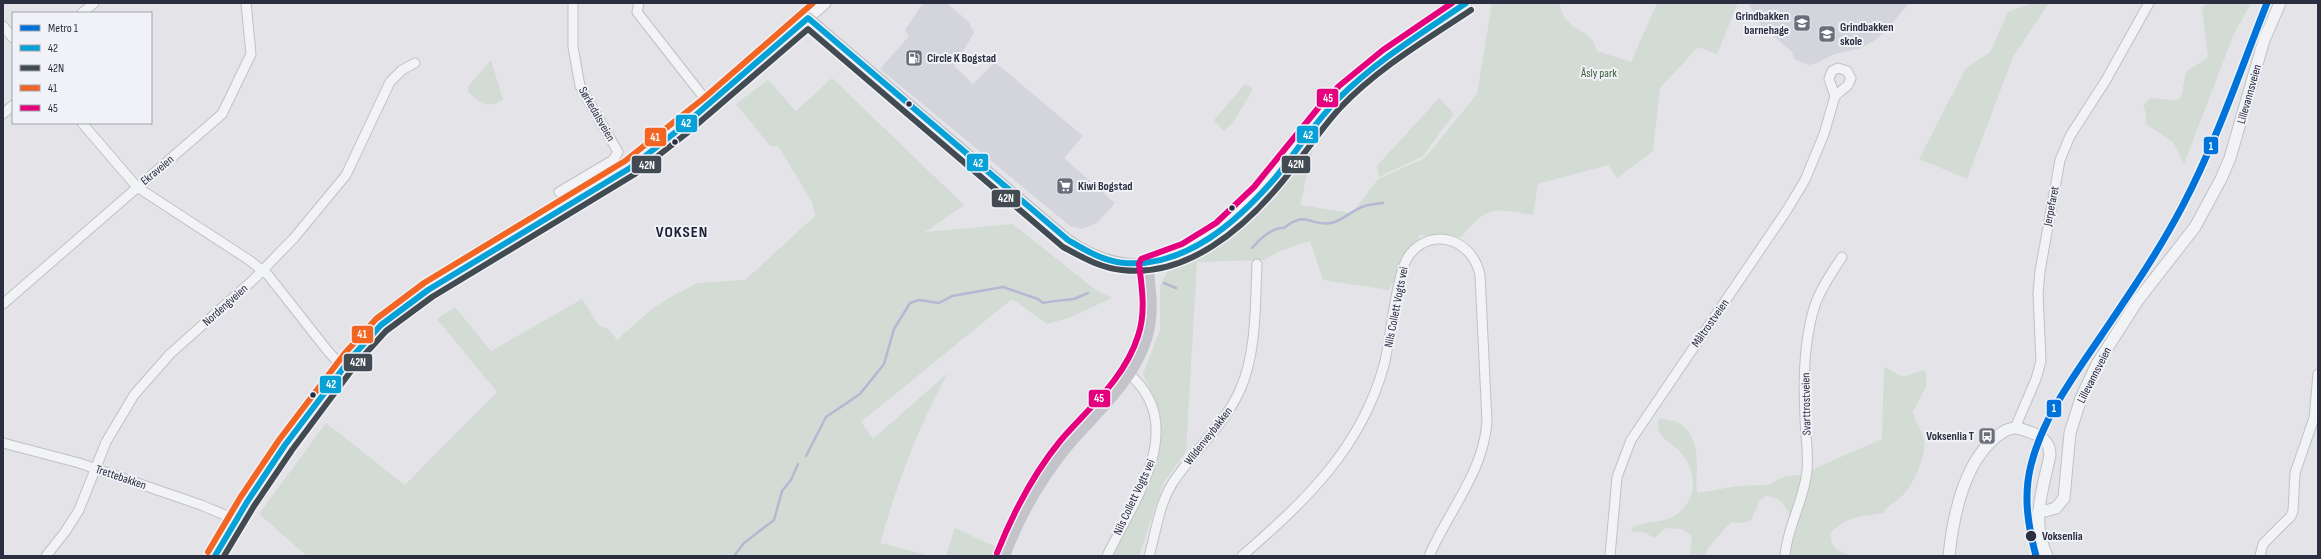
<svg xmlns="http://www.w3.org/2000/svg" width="2321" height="559" font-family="'Sofia Sans Condensed',sans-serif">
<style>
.built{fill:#d4d5dc}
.green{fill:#d2dbd4}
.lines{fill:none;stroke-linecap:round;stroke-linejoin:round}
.stream{stroke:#b3b9d2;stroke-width:2.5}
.minor-casing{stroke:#c1c1c5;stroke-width:11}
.tertiary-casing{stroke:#c1c1c5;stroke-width:13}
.minor{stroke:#f2f3f5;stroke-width:9}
.tertiary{stroke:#f2f3f5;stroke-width:11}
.secondary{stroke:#c3c4ca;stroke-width:12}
.bus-1-casing{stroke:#f1f2f7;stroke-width:9}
.bus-2-casing{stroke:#f1f2f7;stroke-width:9}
.bus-3-casing{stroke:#f1f2f7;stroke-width:9}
.bus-4-casing{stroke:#f1f2f7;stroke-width:9}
.bus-1{stroke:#06a1d7;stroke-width:6}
.bus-2{stroke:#424a52;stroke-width:6}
.bus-3{stroke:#f26522;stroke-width:6}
.bus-4{stroke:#e5007d;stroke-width:6}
.metro-1-casing{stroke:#f1f2f7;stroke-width:10}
.metro-1{stroke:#0073db;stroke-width:7}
.bus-dot{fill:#2b2d41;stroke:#f1f2f7;stroke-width:1.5}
.labels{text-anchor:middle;stroke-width:4;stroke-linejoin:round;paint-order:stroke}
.poi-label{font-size:12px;font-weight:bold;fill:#2b2d41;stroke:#f1f2f7;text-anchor:start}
.park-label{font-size:12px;fill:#385c3b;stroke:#f1f2f7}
.street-label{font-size:12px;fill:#2b2d41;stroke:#f1f2f7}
.stop-label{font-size:12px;font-weight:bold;fill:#2b2d41;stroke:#f1f2f7;text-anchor:start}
.district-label{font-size:16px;font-weight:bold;letter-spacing:1px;fill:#1d1e32;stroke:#f1f2f7}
.line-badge{stroke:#f1f2f7;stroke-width:1.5}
.badge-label{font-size:11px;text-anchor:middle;font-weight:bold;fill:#fff}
</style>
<rect width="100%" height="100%" fill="#e4e4e8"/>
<g class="built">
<path d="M923 3H947L969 22 974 33 954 66 973 84 995 62 1083 136 1064 158 1115 203 1097 223 1082 229 1070 226 880 69 909 36 905 30Z"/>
<path d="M1748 3H1909L1885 32 1874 41 1861 48 1835 54 1817 63 1808 65 1794 59 1792 52 1761 25Z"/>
</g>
<g class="green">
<path d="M1492 3H1559C1561 7 1562 14 1565 18 1576 33 1592 31 1597 51L1631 62 1657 3H1738L1717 54 1698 47 1660 88 1653 151 1617 178 1608 165 1538 184 1533 215C1491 209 1490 204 1461 237L1420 235 1389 290 1323 280 1310 241 1280 251 1264 260 1197 262 1186 451 1163 484 1139 556H1113C1134 512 1170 459 1157 407 1155 396 1148 385 1143 374L1160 330V286L1170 266 1198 246 1234 229 1258 211 1313 149 1300 205 1352 213 1378 179 1425 158 1477 94Z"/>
<path d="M2033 3H2049L2013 57 1967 179 1919 159 1966 68 1990 52 2008 12Z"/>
<path d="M2206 3H2251L2233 36 2184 164 2173 142 2146 124V114L2143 105 2150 98 2175 100 2181 98 2186 72 2208 57 2202 8Z"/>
<path d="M491 60 503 100C485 109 483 104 468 92V86Z"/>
<path d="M832 78 964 205 925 232 1013 224 1093 288 1112 298 1071 317 1047 324 1012 299 861 422 873 439 948 373C918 427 897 484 880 543L931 556H307L259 514 326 423 405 485 497 392 437 319 455 307 491 351 582 299 599 326 609 329 617 340 653 308 676 294 698 283 745 280 815 216 812 202 778 146H770L736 104 768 80 796 111Z"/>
<path d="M1245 84 1253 89 1233 123 1223 131 1214 120Z"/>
<path d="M1439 98 1454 114 1423 156 1379 177 1377 166Z"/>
<path d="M1884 367 1903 377 1923 370 1926 372V387L1913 412C1915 423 1923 431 1924 441 1926 457 1913 486 1901 497 1895 503 1888 505 1883 513 1859 518 1849 514 1831 533 1830 550 1838 550 1852 556H1790C1793 534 1796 499 1766 496L1760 500 1751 520 1744 523 1731 522 1708 548 1705 556H1690L1692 536 1681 529 1666 528 1654 538 1646 533 1631 531 1632 528C1648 519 1668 525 1682 510 1697 495 1696 471 1682 454 1673 443 1653 437 1659 419 1690 419 1697 440 1697 468 1697 476 1695 486 1698 493L1737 486 1768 485 1786 476 1800 475 1882 439Z"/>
<path d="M955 528 996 547 994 556H946Z"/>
</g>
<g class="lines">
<g class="stream">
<path d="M1252 248C1260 239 1272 227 1284 228 1308 209 1309 227 1331 223 1343 221 1353 209 1365 206 1371 204 1377 204 1383 203"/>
<path d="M1164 283 1176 288"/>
<path d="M806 456 826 417 860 394 884 364 894 329 910 303 919 300 939 303 952 296 1003 287 1038 299 1043 303C1046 302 1072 299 1074 299L1088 293"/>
<path d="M734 556 744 543 774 520 782 491 791 480 798 464"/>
</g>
<defs>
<g id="minor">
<path d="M639 3 637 12 709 104"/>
<path d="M82 13 94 3"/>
<path d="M3 26 13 38"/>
<path d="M3 114 13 105"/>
<path d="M82 123 137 187 249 260 268 275 327 350 343 368"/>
<path d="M559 192 613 160 618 152 580 86 573 47V3"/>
<path d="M3 304 222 114 251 54 246 3"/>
<path d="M2015 428 2036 379 2041 361 2038 294 2040 271 2060 160 2070 136 2106 80 2149 3"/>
<path d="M3 443 79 463 201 505 237 520"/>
<path d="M46 556 65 532 79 510 106 442 134 395 170 354 254 279 294 238 346 175 390 82 402 70 415 63"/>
<path d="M1107 556C1133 502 1190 426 1129 374"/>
<path d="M1149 556C1156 532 1159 505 1172 484 1193 451 1224 426 1240 390 1257 352 1255 305 1257 264"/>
<path d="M1242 556C1305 501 1361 449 1384 365 1391 339 1396 271 1410 254 1434 225 1473 241 1480 275L1487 422C1483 473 1449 510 1429 556"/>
<path d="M1610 556 1617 477 1631 440 1787 210 1805 180 1824 134 1835 96 1829 79 1832 71 1838 68 1847 71 1851 78 1848 85 1835 96"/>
<path d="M1785 556C1787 527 1804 501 1807 471 1809 453 1805 435 1805 416 1803 380 1804 339 1815 305 1821 288 1832 272 1842 257"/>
<path d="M2260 556 2263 544 2291 516 2293 511 2295 473 2314 418 2318 374"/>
</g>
<g id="tertiary">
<path d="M808 18 825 3"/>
<path d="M1147 264C1165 262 1182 254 1198 245 1265 205 1291 144 1344 92 1381 57 1425 32 1466 3"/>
<path d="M2038 513 2056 508 2064 498 2070 433 2081 398 2097 364 2138 300 2195 227 2221 179 2230 158 2264 40 2280 3"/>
<path d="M1949 556C1953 517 1964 463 1996 437 2001 433 2008 428 2015 428 2021 428 2029 432 2035 434 2044 438 2050 444 2050 455 2043 490 2030 520 2047 556"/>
</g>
</defs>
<use href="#minor" class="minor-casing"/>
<use href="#tertiary" class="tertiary-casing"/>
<use href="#minor" class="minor"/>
<use href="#tertiary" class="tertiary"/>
<path class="secondary" d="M215 556 247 502 285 445 351 358 381 325 428 290 630 168 682 127 808 18 1068 240C1092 257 1117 266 1147 264 1150 290 1154 314 1146 339 1133 381 1095 413 1067 446 1040 479 1019 516 1004 556"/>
<defs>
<path id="bus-1" d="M215 556 247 502 285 445 351 358 381 325 428 290 630 168 682 127 808 18 1068 240C1085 250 1103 261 1124 263 1186 268 1238 221 1276 177 1297 151 1314 123 1338 99 1376 61 1422 33 1466 3"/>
<path id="bus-2" d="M224 556 254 506 292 450 357 363 386 331 432 297 635 174 687 133 808 29 1063 247C1082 257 1100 268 1122 270 1187 278 1244 228 1282 182 1302 158 1319 131 1340 108 1378 68 1426 40 1471 10"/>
<path id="bus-3" d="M208 552 240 498 279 440 345 353 376 319 424 283 625 161 704 98 813 3"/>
<path id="bus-4" d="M997 553C1013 513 1033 474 1061 440 1089 408 1125 378 1138 336 1146 313 1142 288 1139 264L1141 259 1182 244 1216 223 1254 187 1319 107 1339 86 1383 50 1452 3"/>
</defs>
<use href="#bus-1" class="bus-1-casing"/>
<use href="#bus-2" class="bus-2-casing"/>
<use href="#bus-3" class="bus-3-casing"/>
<use href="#bus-4" class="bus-4-casing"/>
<use href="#bus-1" class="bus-1"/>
<use href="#bus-2" class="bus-2"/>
<use href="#bus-3" class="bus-3"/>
<use href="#bus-4" class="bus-4"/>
<defs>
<path id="metro-1" d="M2036 556C2028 526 2023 496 2031 465 2043 417 2074 376 2101 336 2130 293 2159 251 2183 205 2217 140 2240 71 2267 3"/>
</defs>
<use href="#metro-1" class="metro-1-casing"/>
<use href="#metro-1" class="metro-1"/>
</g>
<defs>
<symbol id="school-square" viewBox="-11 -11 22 22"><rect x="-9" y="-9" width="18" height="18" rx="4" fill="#6c6d7b" stroke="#f1f2f7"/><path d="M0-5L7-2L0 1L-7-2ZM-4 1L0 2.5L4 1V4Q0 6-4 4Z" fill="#fff"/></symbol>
<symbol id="fuel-square" viewBox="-11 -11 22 22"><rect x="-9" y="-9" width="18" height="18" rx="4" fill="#6c6d7b" stroke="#f1f2f7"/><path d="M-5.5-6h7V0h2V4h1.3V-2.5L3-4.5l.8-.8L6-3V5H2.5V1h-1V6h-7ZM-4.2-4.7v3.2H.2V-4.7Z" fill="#fff"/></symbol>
<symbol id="supermarket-square" viewBox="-11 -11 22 22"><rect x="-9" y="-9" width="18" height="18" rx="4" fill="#6c6d7b" stroke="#f1f2f7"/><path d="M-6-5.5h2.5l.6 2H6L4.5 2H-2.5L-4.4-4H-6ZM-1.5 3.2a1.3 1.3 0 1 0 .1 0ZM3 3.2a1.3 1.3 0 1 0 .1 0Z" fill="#fff"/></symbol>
<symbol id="bus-square" viewBox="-11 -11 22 22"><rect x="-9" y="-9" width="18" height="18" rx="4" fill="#6c6d7b" stroke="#f1f2f7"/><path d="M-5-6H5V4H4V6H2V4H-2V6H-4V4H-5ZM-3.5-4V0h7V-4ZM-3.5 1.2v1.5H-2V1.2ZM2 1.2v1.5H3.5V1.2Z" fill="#fff"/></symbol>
</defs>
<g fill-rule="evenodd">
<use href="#school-square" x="1792" y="13" width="20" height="20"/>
<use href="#school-square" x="1817" y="24" width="20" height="20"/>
<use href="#fuel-square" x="904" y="48" width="20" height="20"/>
<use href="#supermarket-square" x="1055" y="176" width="20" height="20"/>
<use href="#bus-square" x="1977" y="426" width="20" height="20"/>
</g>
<g class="bus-dot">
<circle cx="909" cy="104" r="3.5"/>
<circle cx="675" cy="142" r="3.5"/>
<circle cx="1232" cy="208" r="3.5"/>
<circle cx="313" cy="395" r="3.5"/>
<circle cx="2031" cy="536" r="6"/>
</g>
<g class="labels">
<g class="poi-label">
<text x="1789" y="20" text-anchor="end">Grindbakken<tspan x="1789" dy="14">barnehage</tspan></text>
<text x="1840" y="31">Grindbakken<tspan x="1840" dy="14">skole</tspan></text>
<text x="927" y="62">Circle K Bogstad</text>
<text x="1078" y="190">Kiwi Bogstad</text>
<text x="1974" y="440" text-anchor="end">Voksenlia T</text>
</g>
<g class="park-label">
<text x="1599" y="77">Åsly park</text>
</g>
<g class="street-label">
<text transform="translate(2249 94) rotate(-74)" y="4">Lillevannsveien</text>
<text transform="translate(597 114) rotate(60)" y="4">Sørkedalsveien</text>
<text transform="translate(157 170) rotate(-40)" y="4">Ekraveien</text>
<text transform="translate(2051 206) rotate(-79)" y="4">Jerpefaret</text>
<text transform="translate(225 305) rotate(-42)" y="4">Nordengveien</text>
<text transform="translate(1396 307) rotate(-79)" y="4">Nils Collett Vogts vei</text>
<text transform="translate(1710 323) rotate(-55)" y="4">Måltrostveien</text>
<text transform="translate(2094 375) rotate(-63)" y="4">Lillevannsveien</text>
<text transform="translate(1806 404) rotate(-91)" y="4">Svarttrostveien</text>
<text transform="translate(1208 436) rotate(-52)" y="4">Wildenveybakken</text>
<text transform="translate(121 477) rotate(19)" y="4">Trettebakken</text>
<text transform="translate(1134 497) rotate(-65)" y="4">Nils Collett Vogts vei</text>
</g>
<g class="stop-label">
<text x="2042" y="540">Voksenlia</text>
</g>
<g class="district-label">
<text x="682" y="237">VOKSEN</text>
</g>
</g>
<g class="line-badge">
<rect x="1316" y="88" width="23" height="20" rx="4" fill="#e5007d"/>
<rect x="675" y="114" width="23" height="19" rx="4" fill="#06a1d7"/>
<rect x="1296" y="125" width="23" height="19" rx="4" fill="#06a1d7"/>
<rect x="644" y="127" width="23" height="20" rx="4" fill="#f26522"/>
<rect x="2203" y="136" width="16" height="19" rx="4" fill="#0073db"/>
<rect x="966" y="153" width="23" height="19" rx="4" fill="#06a1d7"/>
<rect x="1281" y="155" width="30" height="19" rx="4" fill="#424a52"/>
<rect x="631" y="155" width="31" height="19" rx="4" fill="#424a52"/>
<rect x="991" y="189" width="30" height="19" rx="4" fill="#424a52"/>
<rect x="351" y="325" width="23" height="19" rx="4" fill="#f26522"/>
<rect x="343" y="353" width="30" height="19" rx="4" fill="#424a52"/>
<rect x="319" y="375" width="23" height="19" rx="4" fill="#06a1d7"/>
<rect x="1088" y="389" width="23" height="19" rx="4" fill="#e5007d"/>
<rect x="2046" y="399" width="16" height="19" rx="4" fill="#0073db"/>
</g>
<g class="badge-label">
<text x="1328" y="102">45</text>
<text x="686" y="127">42</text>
<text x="1308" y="139">42</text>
<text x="655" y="141">41</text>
<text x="2211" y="150">1</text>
<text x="978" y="167">42</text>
<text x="1296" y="168">42N</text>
<text x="647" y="169">42N</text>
<text x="1006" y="202">42N</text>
<text x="362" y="338">41</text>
<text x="358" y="366">42N</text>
<text x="331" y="388">42</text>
<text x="1099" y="402">45</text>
<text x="2054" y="412">1</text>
</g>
<rect width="2321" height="559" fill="none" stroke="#2b2d41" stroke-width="8"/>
<rect x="12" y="12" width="140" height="112" fill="#f1f2f7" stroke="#a2a3ae"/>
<rect x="20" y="25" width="20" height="6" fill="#0073db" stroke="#a2a3ae"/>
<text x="48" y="32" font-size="12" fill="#2b2d41">Metro 1</text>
<rect x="20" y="45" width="20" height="6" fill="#06a1d7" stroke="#a2a3ae"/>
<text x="48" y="52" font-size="12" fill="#2b2d41">42</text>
<rect x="20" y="65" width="20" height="6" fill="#424a52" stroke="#a2a3ae"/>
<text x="48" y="72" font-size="12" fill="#2b2d41">42N</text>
<rect x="20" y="85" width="20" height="6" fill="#f26522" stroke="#a2a3ae"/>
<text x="48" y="92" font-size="12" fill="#2b2d41">41</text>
<rect x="20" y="105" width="20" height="6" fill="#e5007d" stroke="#a2a3ae"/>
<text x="48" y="112" font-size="12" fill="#2b2d41">45</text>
</svg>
